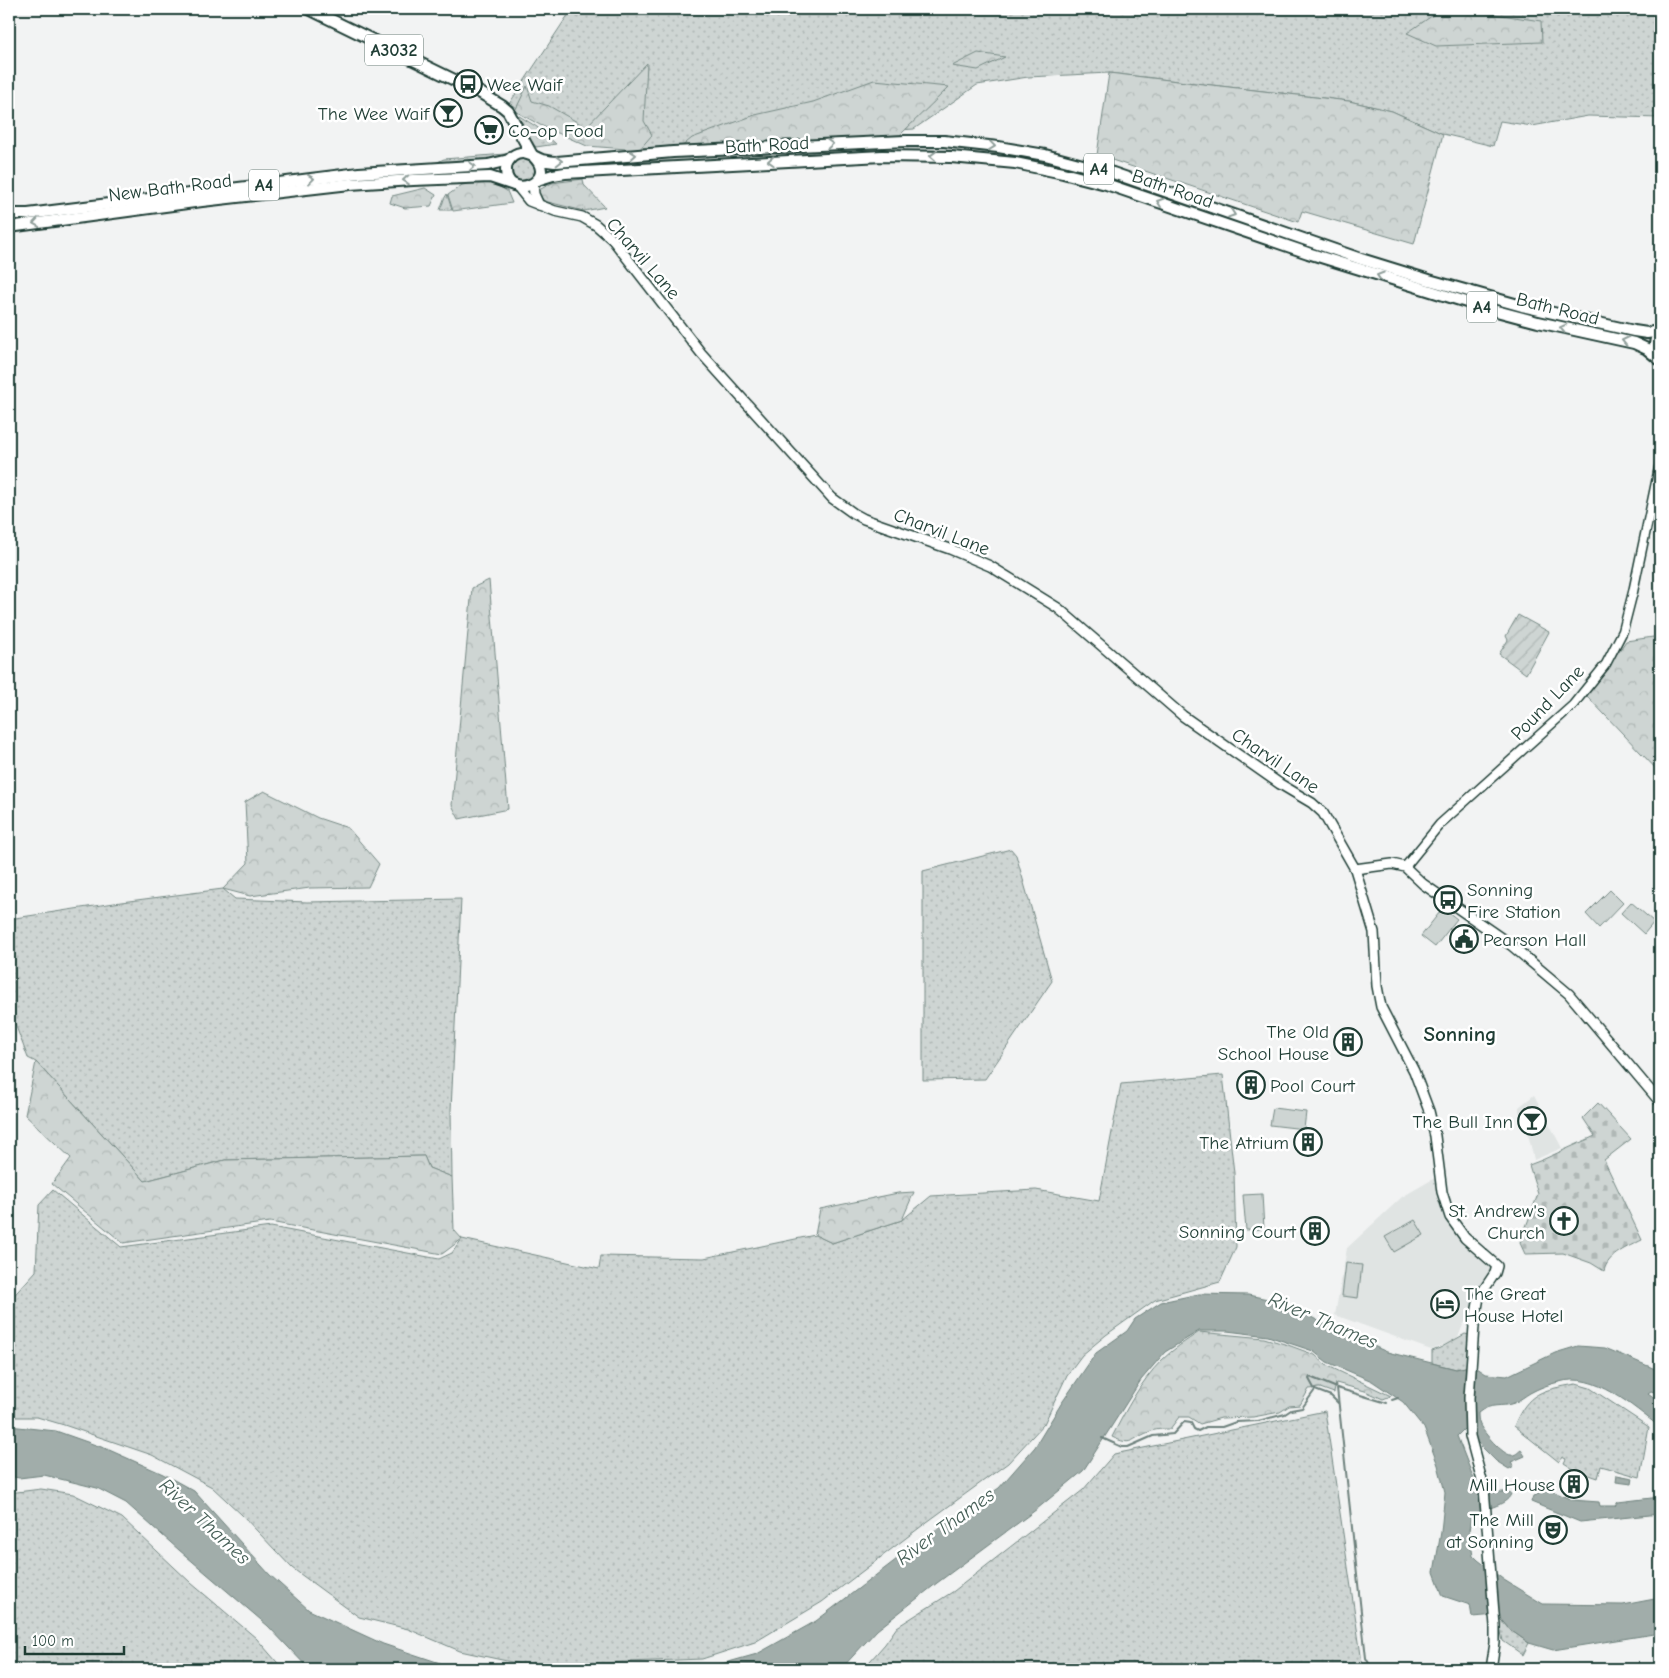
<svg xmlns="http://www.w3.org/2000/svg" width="1669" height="1678" font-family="'Comic Neue',sans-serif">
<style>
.built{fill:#e0e4e3}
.grass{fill:url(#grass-dots);stroke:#768984}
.forest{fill:url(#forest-crowns);stroke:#768984}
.cemetery{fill:url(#cemetery-stones);stroke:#768984}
.garden{fill:url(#garden-furrows);stroke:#768984}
.pitch{fill:#ced5d3;stroke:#768984}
.water{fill:#a1adaa;stroke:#6d807b}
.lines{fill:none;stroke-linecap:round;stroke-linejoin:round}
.stream{stroke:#6d807b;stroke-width:2}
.tertiary-casing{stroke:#1f3d34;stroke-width:11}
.secondary-casing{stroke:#1f3d34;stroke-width:12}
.primary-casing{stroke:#1f3d34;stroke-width:14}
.tertiary{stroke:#fff;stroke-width:8}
.secondary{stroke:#fff;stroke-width:9}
.primary{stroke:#fff;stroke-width:10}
.oneway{stroke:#8f9e9a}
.labels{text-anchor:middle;stroke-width:5;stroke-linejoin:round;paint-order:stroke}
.shield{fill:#fff;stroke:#627771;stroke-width:1}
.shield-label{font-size:18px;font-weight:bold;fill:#1f3d34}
.poi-label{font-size:19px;fill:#1f3d34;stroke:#fff;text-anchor:end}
.street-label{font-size:19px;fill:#1f3d34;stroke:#fff}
.water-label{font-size:20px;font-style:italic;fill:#465f57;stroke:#fff}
.quarter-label{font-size:21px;font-weight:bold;fill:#1f3d34;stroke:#fff}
</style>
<defs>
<pattern id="grass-dots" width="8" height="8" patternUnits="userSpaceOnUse" patternTransform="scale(1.25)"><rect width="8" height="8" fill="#ced5d3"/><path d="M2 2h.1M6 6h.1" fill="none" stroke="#b0b8b6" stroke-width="1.8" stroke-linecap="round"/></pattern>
<pattern id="forest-crowns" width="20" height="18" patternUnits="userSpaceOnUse" patternTransform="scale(1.25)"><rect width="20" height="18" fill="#ced5d3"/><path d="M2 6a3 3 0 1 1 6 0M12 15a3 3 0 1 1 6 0" fill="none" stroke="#b0b8b6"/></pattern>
<pattern id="cemetery-stones" width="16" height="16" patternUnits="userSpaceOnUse" patternTransform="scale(1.25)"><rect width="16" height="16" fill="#ced5d3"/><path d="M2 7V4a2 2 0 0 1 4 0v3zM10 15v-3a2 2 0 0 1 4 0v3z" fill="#b0b8b6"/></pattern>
<pattern id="garden-furrows" width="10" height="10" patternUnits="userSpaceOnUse" patternTransform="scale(1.25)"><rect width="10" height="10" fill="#ced5d3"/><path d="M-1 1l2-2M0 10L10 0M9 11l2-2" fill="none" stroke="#b0b8b6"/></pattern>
</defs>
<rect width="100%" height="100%" fill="#f2f3f3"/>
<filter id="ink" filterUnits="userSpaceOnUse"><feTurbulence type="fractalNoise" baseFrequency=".02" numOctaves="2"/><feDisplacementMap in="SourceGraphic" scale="10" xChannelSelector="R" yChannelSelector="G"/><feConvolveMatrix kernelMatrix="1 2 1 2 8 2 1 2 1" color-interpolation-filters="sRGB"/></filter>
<g filter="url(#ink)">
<g class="built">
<path d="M1534 1095 1562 1148 1534 1160 1529 1138 1519 1111V1107Z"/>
<path d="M1435 1178 1438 1196 1450 1225 1489 1261 1492 1268 1481 1287 1472 1312 1463 1325 1459 1335 1456 1339 1449 1343 1431 1350 1335 1315 1347 1248 1402 1197Z"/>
</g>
<g class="grass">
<path d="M572 9H1660V118L1588 116 1532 126 1500 121 1493 146 1443 134 1392 111 1349 101 1109 73 1028 77 977 85 914 129 645 148 579 136 509 104Z"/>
<path d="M516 114 537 127 556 144 536 147 528 138Z"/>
<path d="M918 144 964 147 1044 159 1094 171 1535 313 1536 315 1534 317 1444 291 1354 263 1120 185 941 152 565 169 546 171 545 165 643 158Z"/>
<path d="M505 154 494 160 439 165 435 163 444 159Z"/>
<circle cx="523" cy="170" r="12"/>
<path d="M447 194 452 210H440L444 199Z"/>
<path d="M1545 315 1652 336 1650 345 1586 329 1582 325 1545 317Z"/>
<path d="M1011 849 1016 855 1052 981 985 1079 923 1080V871Z"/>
<path d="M223 889 235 899 307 902 461 899 451 1110 452 1177 429 1168 424 1156 225 1160 145 1181 36 1062 28 1058 9 1008V971L15 918 121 902Z"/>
<path d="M1223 1075 1234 1173 1236 1247 1220 1282 1155 1300 1106 1335 1082 1355 1067 1375 1044 1424 1008 1463 927 1522 822 1602 755 1642 702 1659 530 1666 460 1651 408 1629 359 1617 292 1568 242 1515 212 1487 152 1455 64 1425 37 1417H9V1301L36 1271 39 1205 53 1190 121 1247 271 1227 439 1259 452 1253 462 1239 599 1269 601 1256 704 1258 815 1235 832 1243 902 1220 931 1196 1036 1190 1099 1201 1121 1084Z"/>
<path d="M1465 1334 1469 1335 1466 1367 1456 1369 1432 1363V1351L1440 1348Z"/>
<path d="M1576 1384 1590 1388 1649 1427 1640 1477 1601 1466 1598 1478 1575 1470 1564 1463 1566 1459 1562 1457 1559 1462 1514 1426C1528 1392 1542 1390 1576 1384Z"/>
<path d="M1325 1411 1363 1669H863L885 1644 897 1627 954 1591 1083 1490 1114 1454Z"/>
<path d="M41 1489 73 1494 122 1518 191 1583 256 1638 283 1669H9V1493Z"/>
<path d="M1497 1615 1509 1629 1529 1643 1523 1655 1503 1641Z"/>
</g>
<g class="forest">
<path d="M1442 9H1461L1541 21 1542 42 1436 46 1407 33Z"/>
<path d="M978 53 1005 57 978 70 952 66Z"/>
<path d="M647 63 644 121 652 135 639 150 587 146 540 125 515 111 527 86 532 101 549 106 586 127Z"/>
<path d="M1109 73 1349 101 1392 111 1443 134 1414 244 1302 211 1298 222 1097 155Z"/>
<path d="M874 80 949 87 900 135 680 148 692 138 755 115 813 102Z"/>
<path d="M583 179 584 185 605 207 584 211 544 201 537 191 552 183Z"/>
<path d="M489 181 507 191 512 203 453 211 448 195 462 185Z"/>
<path d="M425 188 436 195 431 206 405 208 390 203 392 196Z"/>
<path d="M489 580 508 809 459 819 452 805 472 588Z"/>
<path d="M1660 636V773L1587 696 1626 641Z"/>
<path d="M264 791 318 818 348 828 379 864 368 887 310 888 250 896 223 889 248 863 245 802Z"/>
<path d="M36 1062 145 1181 225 1160 424 1156 429 1168 452 1177 454 1230 462 1239 442 1254 270 1222 123 1243 52 1184 71 1158 25 1115Z"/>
<path d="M914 1192 902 1220 832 1243 815 1235 820 1209 898 1193Z"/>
<path d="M1199 1332 1264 1338 1288 1345 1315 1355 1326 1365 1391 1396 1383 1399 1365 1391 1336 1383 1334 1393 1320 1388 1309 1389 1300 1405 1289 1406 1280 1412 1253 1417 1221 1418 1200 1424 1189 1417H1179L1170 1429C1163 1429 1155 1429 1149 1432 1130 1439 1133 1447 1112 1437 1126 1410 1140 1382 1162 1360 1173 1349 1186 1341 1199 1332Z"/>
</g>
<path class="cemetery" d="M1598 1103 1631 1139 1604 1160 1642 1240C1628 1247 1608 1254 1604 1271L1591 1263 1563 1253 1525 1254 1520 1243 1538 1194 1529 1165 1542 1160 1595 1136 1583 1118Z"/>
<path class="garden" d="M1518 615 1549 632 1526 674 1499 654 1508 640 1506 636Z"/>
<g class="pitch">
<path d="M1610 890 1623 903 1599 928 1586 914Z"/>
<path d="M1631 902 1654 922 1644 934 1621 913Z"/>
<path d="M1443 908 1457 919 1435 947 1421 936Z"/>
<path d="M1273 1108 1306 1112 1304 1129 1270 1125Z"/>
<path d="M1262 1194 1264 1229 1246 1230 1243 1195Z"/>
<path d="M1415 1220 1424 1235 1394 1252 1385 1237Z"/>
<path d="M1346 1263 1362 1265 1358 1298 1342 1296Z"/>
</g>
<g class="water">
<path d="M1199 1294 1248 1295 1283 1302 1326 1325 1387 1352 1456 1369 1465 1367 1477 1368 1486 1374 1507 1376 1555 1353 1578 1346 1605 1348 1660 1371V1394L1651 1391 1648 1393 1660 1402V1427C1633 1407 1595 1371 1559 1382 1549 1384 1539 1388 1530 1393 1525 1396 1520 1400 1514 1403 1501 1408 1491 1402 1478 1413 1478 1417 1478 1421 1480 1425 1483 1432 1503 1455 1511 1455 1515 1456 1518 1452 1521 1450L1525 1456 1511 1462 1514 1466 1509 1469 1496 1461 1464 1429 1457 1436 1477 1487 1489 1492H1505L1511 1494C1506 1507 1482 1508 1471 1516L1469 1531 1473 1555 1478 1560 1504 1580 1543 1604 1623 1605 1660 1598V1633L1553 1650 1529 1643 1509 1629 1497 1615 1472 1617 1470 1605 1443 1596 1434 1572 1441 1532 1445 1492 1438 1465 1424 1428 1403 1402 1372 1381 1327 1362 1313 1351 1268 1336 1227 1331H1199L1165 1352 1141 1380 1083 1471 1037 1509 937 1583 877 1630 841 1669H676L718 1665 757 1654 816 1621 931 1533 999 1488 1035 1447 1061 1404 1096 1353 1127 1331 1135 1319 1161 1302Z"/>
<path d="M9 1426 56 1431 107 1449 163 1474 194 1491 270 1575 309 1610 383 1644 452 1667 466 1669H309L268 1626 179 1550 126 1503 97 1488 44 1475 19 1478 9 1476Z"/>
<path d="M1617 1475 1633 1478 1632 1484 1616 1482Z"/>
<path d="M1541 1486 1572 1500 1599 1502 1600 1506H1615L1618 1502 1660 1497V1514L1580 1522 1531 1502 1533 1496 1541 1493Z"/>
</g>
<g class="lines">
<g class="stream">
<path d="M1337 1388 1366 1658 1372 1669"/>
<path d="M1315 1390 1331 1396 1338 1403"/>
<path d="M1392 1400 1398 1398"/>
<path d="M1102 1438 1122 1447H1128L1153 1436 1173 1434 1184 1422 1191 1423 1194 1429 1198 1431 1206 1427H1222L1236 1422 1258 1421 1285 1414 1291 1410 1302 1408 1315 1390 1309 1379 1310 1377 1337 1388 1387 1403"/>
</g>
<defs>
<path id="tertiary" d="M1405 867 1440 824 1573 705 1606 664 1623 631 1633 592 1660 463"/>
<g id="secondary">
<path d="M533 184 534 194 539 205"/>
<path d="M517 186 529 201 555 211 582 217 596 225 613 240 701 353 832 498 853 513 864 519 950 549 990 566 1058 608 1183 716 1280 784 1312 803 1323 813 1355 869 1374 932 1377 986 1381 1007 1414 1071 1429 1111 1435 1136 1442 1192 1450 1217 1465 1238 1497 1266 1495 1273 1479 1297 1474 1326 1469 1398 1470 1436 1484 1488 1495 1626V1643L1491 1669"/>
<path d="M1355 869 1392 864 1405 867 1423 884 1511 945 1569 994 1660 1102"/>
</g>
<g id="primary">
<path d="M309 9 479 92 502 106 508 111 532 155"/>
<path d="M534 157C560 183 505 202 506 169 506 164 509 159 513 156 523 149 532 156 542 160 547 161 552 162 557 162L673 152 905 141H944L998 147 1045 155 1113 173 1361 259 1429 280 1522 306 1634 331 1647 333 1660 331"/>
<path d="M537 180 553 175 565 173 882 156 951 157 1015 163 1063 173 1106 184 1308 253 1489 309 1538 322 1634 343 1647 349 1659 359"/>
<path d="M9 214H28L359 173 488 165 509 160"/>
<path d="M9 227 202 201 350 184 413 180 490 177 514 185"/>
<path d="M1658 358C1653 348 1654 340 1660 330"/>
</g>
</defs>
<use href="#tertiary" class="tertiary-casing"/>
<use href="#secondary" class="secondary-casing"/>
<use href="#primary" class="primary-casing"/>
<use href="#tertiary" class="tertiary"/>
<use href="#secondary" class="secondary"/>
<use href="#primary" class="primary"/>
</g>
<defs><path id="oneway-chevron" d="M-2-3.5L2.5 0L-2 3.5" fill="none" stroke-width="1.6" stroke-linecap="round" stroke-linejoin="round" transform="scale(1.25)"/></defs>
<g class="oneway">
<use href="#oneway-chevron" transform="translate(830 144) rotate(-3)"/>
<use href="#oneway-chevron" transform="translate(992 146) rotate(7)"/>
<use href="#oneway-chevron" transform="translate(633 155) rotate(-4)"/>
<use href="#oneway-chevron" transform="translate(933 156) rotate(-178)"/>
<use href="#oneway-chevron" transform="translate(559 161) rotate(-1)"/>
<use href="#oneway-chevron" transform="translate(771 161) rotate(177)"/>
<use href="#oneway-chevron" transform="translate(472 166) rotate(-4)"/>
<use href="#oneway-chevron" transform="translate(311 179) rotate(-7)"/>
<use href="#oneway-chevron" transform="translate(406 180) rotate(176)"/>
<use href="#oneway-chevron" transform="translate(1160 202) rotate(-161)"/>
<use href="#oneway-chevron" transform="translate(1232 214) rotate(19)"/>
<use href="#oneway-chevron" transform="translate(36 223) rotate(171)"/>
<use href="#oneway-chevron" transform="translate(1380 276) rotate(-163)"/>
<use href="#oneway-chevron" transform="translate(1563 328) rotate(-167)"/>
<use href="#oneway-chevron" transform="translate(1625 341) rotate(-168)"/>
</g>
</g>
<defs>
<symbol id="bus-ring" viewBox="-11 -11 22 22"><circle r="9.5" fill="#fff" stroke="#1f3d34" stroke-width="1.5"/><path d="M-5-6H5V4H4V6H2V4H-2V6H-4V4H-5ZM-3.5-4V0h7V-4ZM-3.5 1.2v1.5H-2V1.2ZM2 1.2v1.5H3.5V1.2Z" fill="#1f3d34"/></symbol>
<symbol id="bar-ring" viewBox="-11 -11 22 22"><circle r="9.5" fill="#fff" stroke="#1f3d34" stroke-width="1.5"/><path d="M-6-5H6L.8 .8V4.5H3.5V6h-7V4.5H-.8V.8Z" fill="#1f3d34"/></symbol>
<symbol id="supermarket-ring" viewBox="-11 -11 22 22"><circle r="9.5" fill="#fff" stroke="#1f3d34" stroke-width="1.5"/><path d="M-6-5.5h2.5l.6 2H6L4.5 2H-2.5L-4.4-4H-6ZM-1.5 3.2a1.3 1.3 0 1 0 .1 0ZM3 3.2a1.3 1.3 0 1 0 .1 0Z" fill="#1f3d34"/></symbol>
<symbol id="civic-ring" viewBox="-11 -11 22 22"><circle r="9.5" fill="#fff" stroke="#1f3d34" stroke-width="1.5"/><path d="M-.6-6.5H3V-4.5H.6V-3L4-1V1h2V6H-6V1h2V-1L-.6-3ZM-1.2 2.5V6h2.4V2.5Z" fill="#1f3d34"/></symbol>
<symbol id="building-ring" viewBox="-11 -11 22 22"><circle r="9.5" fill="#fff" stroke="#1f3d34" stroke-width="1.5"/><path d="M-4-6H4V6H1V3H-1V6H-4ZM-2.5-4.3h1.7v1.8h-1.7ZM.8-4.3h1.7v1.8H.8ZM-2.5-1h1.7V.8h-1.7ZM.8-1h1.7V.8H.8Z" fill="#1f3d34"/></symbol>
<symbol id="church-ring" viewBox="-11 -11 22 22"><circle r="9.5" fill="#fff" stroke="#1f3d34" stroke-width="1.5"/><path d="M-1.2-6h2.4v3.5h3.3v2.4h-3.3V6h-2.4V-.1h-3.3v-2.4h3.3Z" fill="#1f3d34"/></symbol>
<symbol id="hotel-ring" viewBox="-11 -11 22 22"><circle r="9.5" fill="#fff" stroke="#1f3d34" stroke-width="1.5"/><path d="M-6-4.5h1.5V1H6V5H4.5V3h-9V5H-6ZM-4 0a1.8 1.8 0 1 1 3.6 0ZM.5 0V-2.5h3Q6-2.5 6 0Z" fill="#1f3d34"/></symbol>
<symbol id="theatre-ring" viewBox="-11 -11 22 22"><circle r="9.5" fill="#fff" stroke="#1f3d34" stroke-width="1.5"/><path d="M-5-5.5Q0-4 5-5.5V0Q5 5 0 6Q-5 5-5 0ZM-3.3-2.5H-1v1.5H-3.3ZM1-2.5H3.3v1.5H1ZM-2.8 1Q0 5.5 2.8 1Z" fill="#1f3d34"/></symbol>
</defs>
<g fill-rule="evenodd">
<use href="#bus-ring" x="452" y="68" width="32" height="32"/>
<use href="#bar-ring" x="432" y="97" width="32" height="32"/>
<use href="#supermarket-ring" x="473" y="114" width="32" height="32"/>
<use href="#bus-ring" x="1432" y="884" width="32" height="32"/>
<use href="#civic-ring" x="1448" y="923" width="32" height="32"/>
<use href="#building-ring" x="1332" y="1026" width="32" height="32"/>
<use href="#building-ring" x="1235" y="1069" width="32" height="32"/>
<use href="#bar-ring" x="1516" y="1105" width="32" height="32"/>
<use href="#building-ring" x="1292" y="1126" width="32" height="32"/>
<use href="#church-ring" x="1548" y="1205" width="32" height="32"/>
<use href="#building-ring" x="1299" y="1215" width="32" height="32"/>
<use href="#hotel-ring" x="1429" y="1288" width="32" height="32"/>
<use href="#building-ring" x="1558" y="1468" width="32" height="32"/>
<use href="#theatre-ring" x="1537" y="1514" width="32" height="32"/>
</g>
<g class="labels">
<g class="shield">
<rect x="365" y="34.5" width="58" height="31" rx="4"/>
<rect x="1084" y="153.5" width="30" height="31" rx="4"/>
<rect x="249" y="169.5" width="30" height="31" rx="4"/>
<rect x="1467" y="291.5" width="30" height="31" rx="4"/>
</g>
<g class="shield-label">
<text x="394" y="56">A3032</text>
<text x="1099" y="175">A4</text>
<text x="264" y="191">A4</text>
<text x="1482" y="313">A4</text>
</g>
<g class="poi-label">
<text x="487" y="91" text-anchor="start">Wee Waif</text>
<text x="429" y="120">The Wee Waif</text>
<text x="508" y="137" text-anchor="start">Co-op Food</text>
<text x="1467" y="896" text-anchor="start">Sonning<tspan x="1467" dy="22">Fire Station</tspan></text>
<text x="1483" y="946" text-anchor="start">Pearson Hall</text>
<text x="1329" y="1038">The Old<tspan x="1329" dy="22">School House</tspan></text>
<text x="1270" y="1092" text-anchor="start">Pool Court</text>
<text x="1513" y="1128">The Bull Inn</text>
<text x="1289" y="1149">The Atrium</text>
<text x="1545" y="1217">St. Andrew's<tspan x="1545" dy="22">Church</tspan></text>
<text x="1296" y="1238">Sonning Court</text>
<text x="1464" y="1300" text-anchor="start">The Great<tspan x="1464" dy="22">House Hotel</tspan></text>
<text x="1555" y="1491">Mill House</text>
<text x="1534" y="1526">The Mill<tspan x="1534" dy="22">at Sonning</tspan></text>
</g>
<g class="street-label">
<text transform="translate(767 144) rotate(-3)" y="7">Bath Road</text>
<text transform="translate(170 187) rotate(-7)" y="7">New Bath Road</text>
<text transform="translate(1173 188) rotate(19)" y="7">Bath Road</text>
<text transform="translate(644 258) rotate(49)" y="7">Charvil Lane</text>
<text transform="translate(1558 308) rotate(14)" y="7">Bath Road</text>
<text transform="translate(942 531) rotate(21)" y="7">Charvil Lane</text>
<text transform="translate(1547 702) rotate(-46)" y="7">Pound Lane</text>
<text transform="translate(1276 760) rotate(34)" y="7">Charvil Lane</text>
</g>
<g class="water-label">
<text transform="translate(1323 1320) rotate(23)" y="7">River Thames</text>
<text transform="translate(205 1521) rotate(43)" y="7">River Thames</text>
<text transform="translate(945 1526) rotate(-36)" y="7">River Thames</text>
</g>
<g class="quarter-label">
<text x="1460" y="1041">Sonning</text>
</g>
</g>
<rect width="1669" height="1678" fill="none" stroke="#fff" stroke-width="30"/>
<rect x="15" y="15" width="1639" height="1648" fill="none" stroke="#1f3d34" stroke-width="2" filter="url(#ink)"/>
<path d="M25 1646v8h99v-8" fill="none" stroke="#1f3d34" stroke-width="2.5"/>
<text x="32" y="1646" font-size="15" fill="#1f3d34" stroke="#ffffff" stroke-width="4" paint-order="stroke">100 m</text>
</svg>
